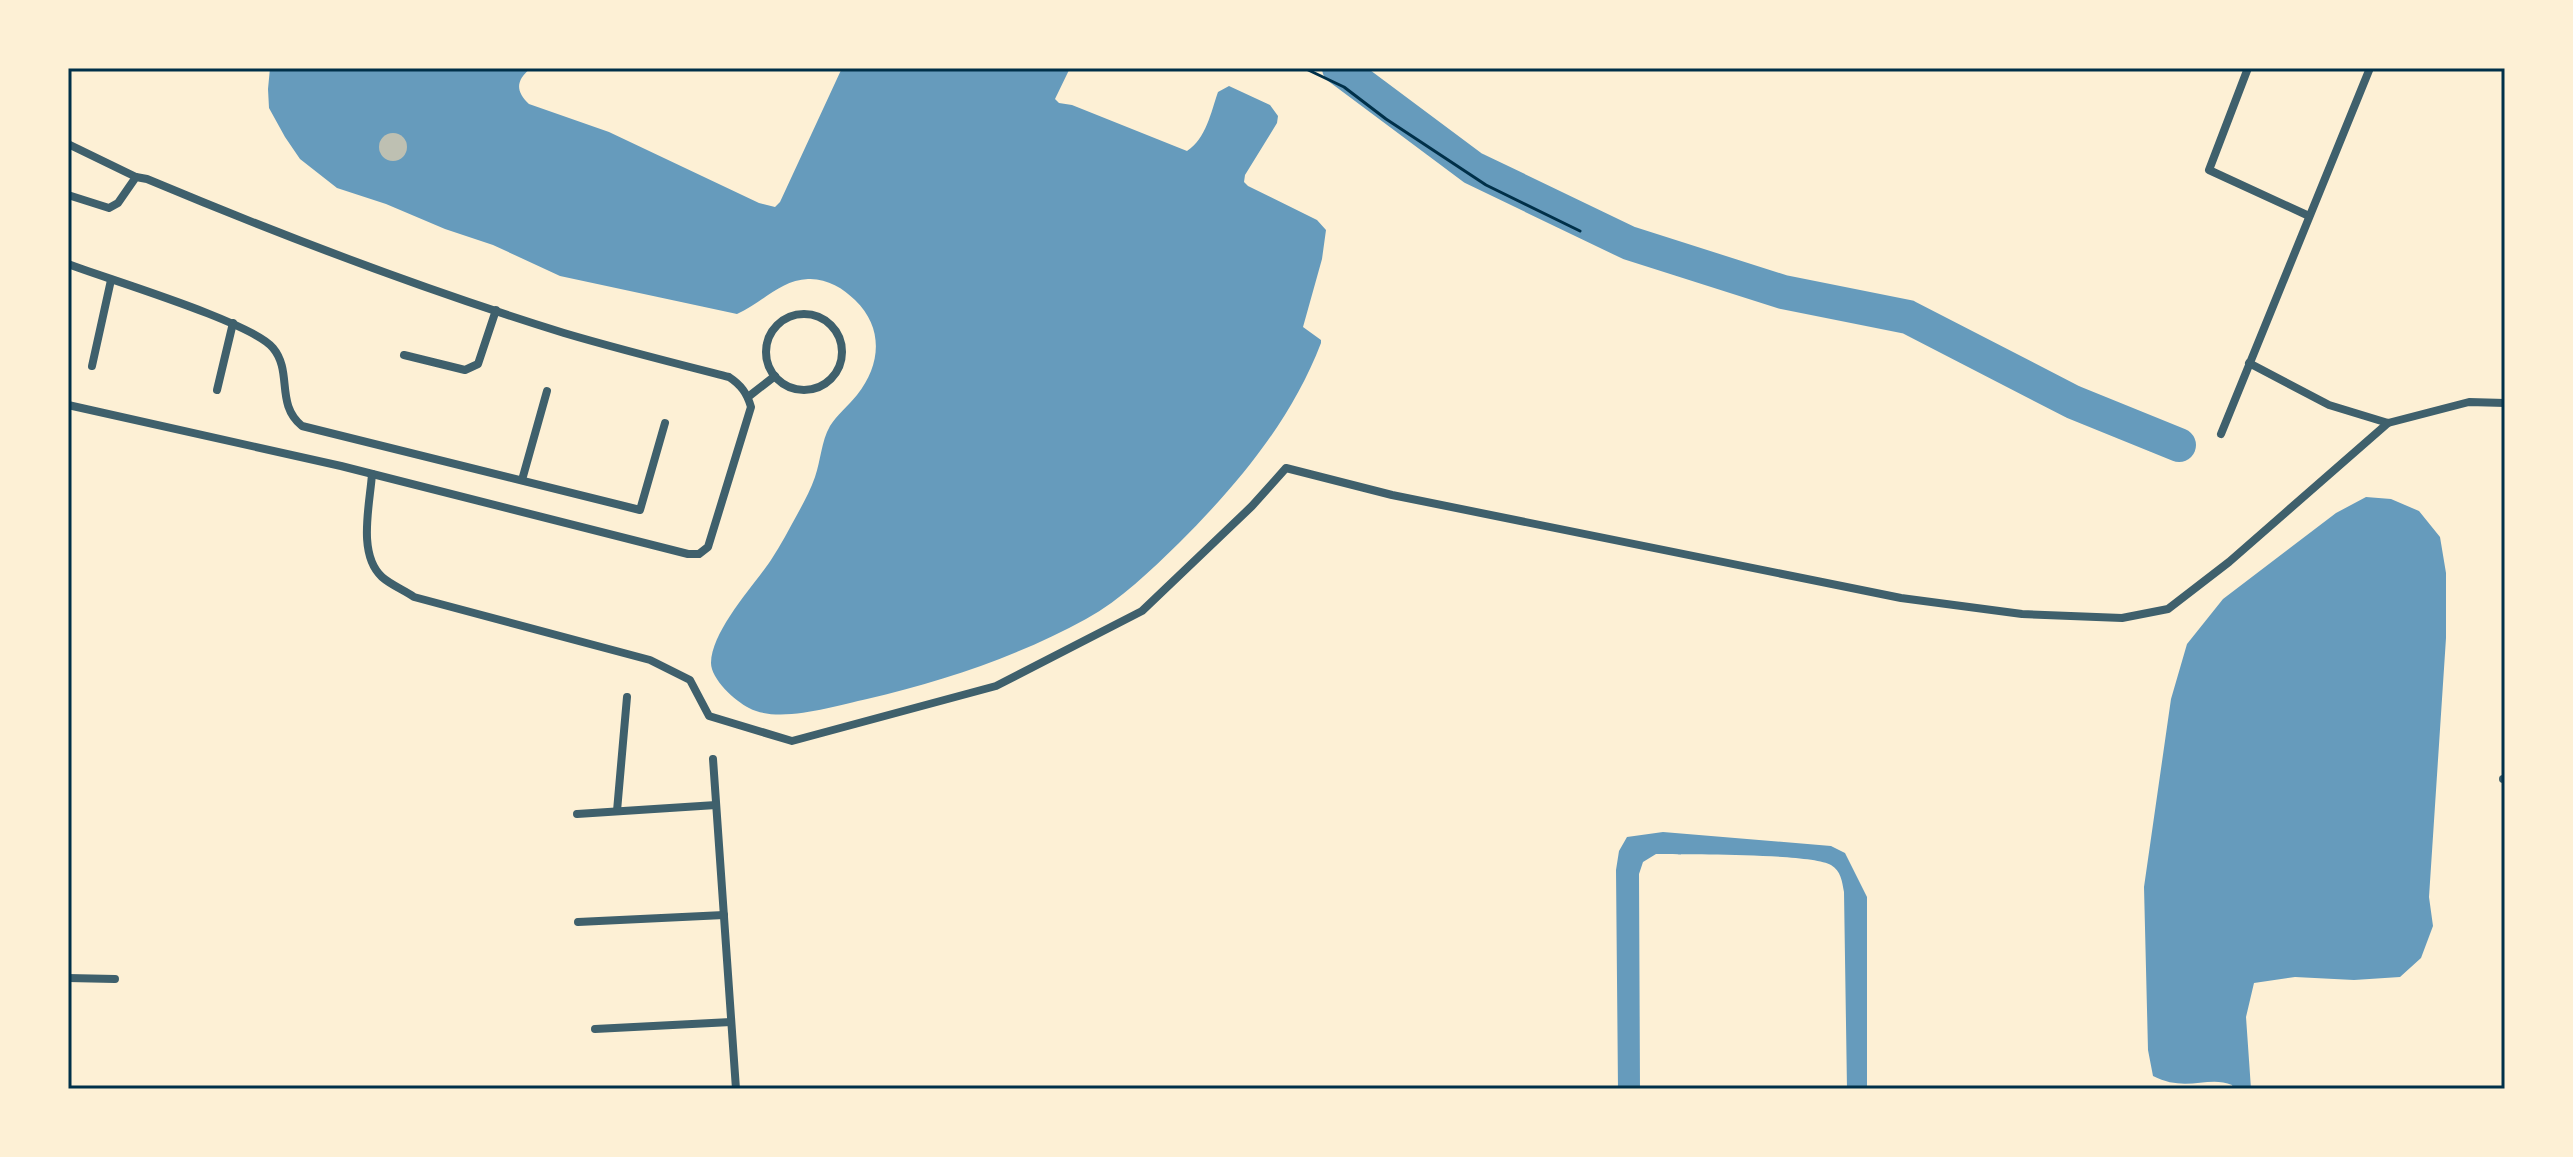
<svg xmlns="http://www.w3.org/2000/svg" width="2573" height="1157" font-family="Bitter,serif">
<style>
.water{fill:#669bbc}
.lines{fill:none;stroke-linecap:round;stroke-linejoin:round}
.river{stroke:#669bbc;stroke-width:34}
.building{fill:#bec0b2}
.path{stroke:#003049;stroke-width:3}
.minor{stroke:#3f606c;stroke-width:8}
.neatline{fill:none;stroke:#003049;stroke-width:3}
</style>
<rect width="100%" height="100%" fill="#fdf0d5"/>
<g class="water">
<path d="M270 68H531C516 80 515 91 529 104L609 132 759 203 775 207 780 202 842 68H1070L1055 99 1059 103 1072 105 1187 151C1206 139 1211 112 1218 92L1229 86 1270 105 1278 116 1277 123 1245 175 1244 182 1248 186 1317 220 1326 230 1322 259 1303 327 1321 340V343C1291 421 1238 484 1179 543 1150 571 1122 599 1086 619 1019 656 941 682 867 699 835 706 779 724 749 708 735 701 711 679 711 663 712 630 753 587 771 560 781 545 789 529 798 513 804 502 811 489 815 477 821 460 821 442 830 426 837 415 848 406 857 395 881 365 884 328 855 300 843 288 826 278 808 279 780 280 761 304 737 314L560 276 493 245 445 229 386 204 337 188 300 159 285 137 269 108 268 89Z"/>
<path d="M2366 497 2391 499 2419 511 2440 537 2446 573V638L2429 897 2433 926 2421 958 2400 977 2354 980 2295 977 2254 983 2246 1017 2251 1089H2233L2232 1085C2208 1075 2186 1093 2153 1076L2148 1050 2144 887 2171 699 2187 644 2223 599 2336 513Z"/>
<path d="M1663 832 1831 846 1845 853 1867 897V1089H1847L1844 892C1842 881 1841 871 1831 865 1811 853 1688 855 1656 854L1643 862 1639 874 1640 1089H1618L1616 870 1619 851 1627 837Z"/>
</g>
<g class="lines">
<path class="river" d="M1339 68 1473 168 1629 243 1783 292 1908 317 2073 402 2179 445"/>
</g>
<circle class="building" cx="393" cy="147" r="14"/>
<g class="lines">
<path class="path" d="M1304 68 1344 87 1386 119 1486 185 1580 231"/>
<g class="minor">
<path d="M2248 68 2209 170 2309 216"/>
<path d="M68 144 136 177"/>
<path d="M68 195 109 208 118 203 136 177 147 179C283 236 422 289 564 333 618 349 674 363 729 377 741 385 747 393 751 407L708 547 699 554H688L341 466 68 405"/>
<path d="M68 264C107 279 252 322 273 348 293 372 275 404 302 426L640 510 665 423"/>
<circle cx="804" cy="352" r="38"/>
<path d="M404 355 465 370 478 364 496 310"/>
<path d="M2249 363 2329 405 2388 423 2469 402 2505 403"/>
<path d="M92 366 111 280"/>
<path d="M217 390 233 323"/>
<path d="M748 397 775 376"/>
<path d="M2221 434 2370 68"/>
<path d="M372 474C370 504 357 554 382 577 391 585 404 590 414 597L650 660 690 680 709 716 792 741 996 686 1142 611 1252 506 1286 468 1392 495 1901 598 2022 614 2122 618 2168 609 2229 562 2388 423"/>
<path d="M522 480 547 391"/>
<path d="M713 759 736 1089"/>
<path d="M2503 779H2505"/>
<path d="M617 811 627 697"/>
<path d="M577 814 716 805"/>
<path d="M578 922 724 915"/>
<path d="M68 978 115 979"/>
<path d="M595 1029 731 1022"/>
</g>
</g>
<rect width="2573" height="1157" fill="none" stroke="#fdf0d5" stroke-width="140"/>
<rect x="70" y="70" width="2433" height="1017" class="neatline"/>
</svg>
